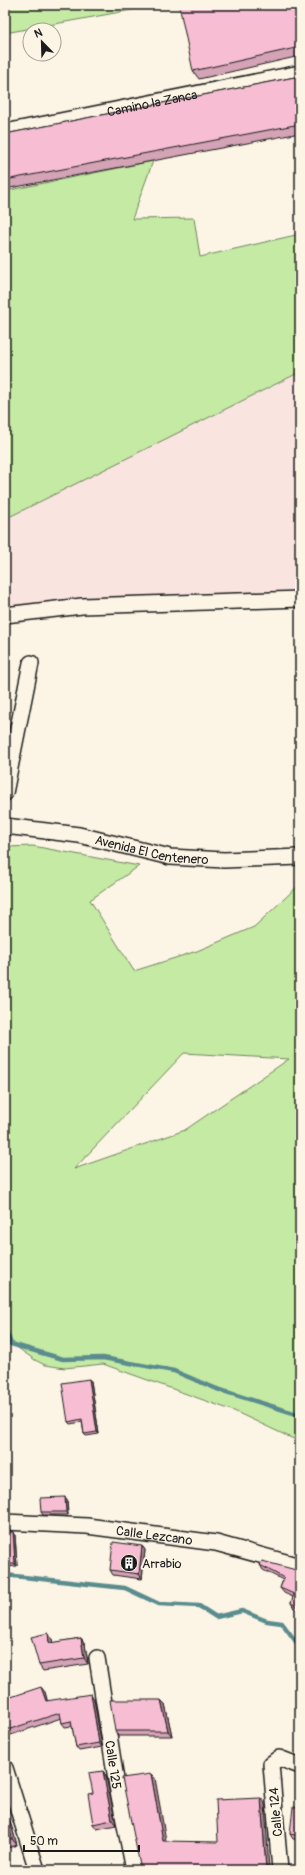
<svg xmlns="http://www.w3.org/2000/svg" width="305" height="1875" font-family="Pangolin,sans-serif">
<style>
.built{fill:#fae4e0}
.green{fill:#c5eaa3;stroke:#708360;fill-rule:evenodd}
.lines{fill:none;stroke-linecap:round;stroke-linejoin:round}
.stream{stroke:#5a8c8e;stroke-width:4.5}
.minor-casing{stroke:#1c1c1c;stroke-width:18}
.minor{stroke:#fcf5e5;stroke-width:15}
.wall{fill:#d4a3b5;stroke:#1c1c1c}
.shaded-wall{fill:#ad8594;stroke:#1c1c1c}
.building{fill:#f7bed3;stroke:#1c1c1c}
.labels{text-anchor:middle;stroke-width:4;stroke-linejoin:round;paint-order:stroke}
.street-label{font-size:13px;fill:#1c1c1c;stroke:#fcf5e5}
.poi-label{font-size:13px;fill:#1c1c1c;stroke:#fcf5e5;text-anchor:start}
</style>
<rect width="100%" height="100%" fill="#fcf5e5"/>
<filter id="ink" filterUnits="userSpaceOnUse"><feTurbulence type="fractalNoise" baseFrequency=".025" numOctaves="2"/><feDisplacementMap in="SourceGraphic" scale="8" xChannelSelector="R" yChannelSelector="G"/><feConvolveMatrix kernelMatrix="1 2 1 2 8 2 1 2 1" color-interpolation-filters="sRGB"/></filter>
<g filter="url(#ink)">
<path class="built" d="M300 372V599L5 615V519Z"/>
<g class="green">
<path d="M5 5H159L5 33Z"/>
<path d="M153 161 132 219 194 218 200 257 300 234V372L5 519V191Z"/>
<path d="M33 846 139 866 90 900 134 971 197 951 254 927 300 884V1442L234 1411 103 1364 65 1368 45 1365 35 1360 5 1339V847ZM184 1053 289 1059 185 1130 74 1169Z"/>
</g>
<g class="lines">
<g class="stream">
<path d="M5 1328 11 1344 63 1359 103 1358 174 1371 217 1389 300 1415"/>
<path d="M5 1575 125 1588 159 1604 199 1606 216 1617 242 1611 267 1621 282 1623 300 1647"/>
</g>
<defs>
<g id="minor">
<path id="s1" d="M5 132 300 73"/>
<path d="M5 615 82 606 300 599"/>
<path d="M5 793 31 663"/>
<path id="s2" d="M5 826 79 835 170 857 224 860 300 857"/>
<path id="s3" d="M5 1522 87 1526 216 1543 300 1566"/>
<path id="s4" d="M97 1658 117 1786 134 1870"/>
<path d="M5 1768 37 1870"/>
<path d="M280 1870 271 1764 279 1758 300 1766"/>
</g>
</defs>
<use href="#minor" class="minor-casing"/>
<use href="#minor" class="minor"/>
</g>
<g class="wall">
<path d="M300 5V56L199 79 193 71Z"/>
<path d="M300 76V133L5 189V134Z"/>
<path d="M91 1381 99 1434 86 1436 84 1434 82 1422 70 1424 68 1422Z"/>
<path d="M67 1500 68 1515H43L41 1512Z"/>
<path d="M5 1532H13L15 1535 17 1566 5 1567Z"/>
<path d="M142 1546 145 1550 142 1579 113 1575 110 1570Z"/>
<path d="M260 1565 300 1571V1611L294 1608 291 1603 293 1597 284 1593 280 1588 283 1580 263 1570Z"/>
<path d="M48 1633 52 1639V1643L81 1638 85 1644 88 1664 43 1671 39 1665Z"/>
<path d="M45 1692 47 1701 94 1699 102 1747 79 1751 76 1747 72 1726 65 1727 62 1723 61 1718 11 1735 7 1730Z"/>
<path d="M165 1704 172 1736H118L115 1731Z"/>
<path d="M103 1771 106 1776 116 1825 97 1829 93 1824V1793Z"/>
<path d="M300 1808V1840L293 1839 290 1834Z"/>
<path d="M5 1815 10 1821 17 1845 5 1849Z"/>
</g>
<g class="shaded-wall">
<path d="M89 1379 91 1381 99 1434 97 1432Z"/>
<path d="M65 1497 67 1500 68 1515 66 1512Z"/>
<path d="M13 1532 15 1535 17 1566 15 1564Z"/>
<path d="M142 1546 145 1550 142 1579 139 1574Z"/>
<path d="M48 1633 52 1639 54 1649 49 1643Z"/>
<path d="M81 1638 85 1644 88 1664 84 1658Z"/>
<path d="M41 1687 45 1692 49 1706 46 1701Z"/>
<path d="M91 1694 94 1699 102 1747 99 1743Z"/>
<path d="M161 1700 165 1704 172 1736 168 1731Z"/>
<path d="M103 1771 106 1776 116 1825 112 1820Z"/>
<path d="M151 1774 155 1778 167 1846 163 1841Z"/>
<path d="M261 1798 265 1803 269 1870H266Z"/>
<path d="M5 1815 10 1821 17 1845 12 1839Z"/>
</g>
<g class="building">
<path d="M179 5H300V47L193 71Z"/>
<path d="M300 76V124L5 180V134Z"/>
<path d="M89 1379 97 1432 84 1434 82 1419 68 1422 62 1383Z"/>
<path d="M65 1497 66 1512H41L40 1498Z"/>
<path d="M5 1532H13L15 1564H5Z"/>
<path d="M113 1542 142 1546 139 1574 110 1570Z"/>
<path d="M262 1561 300 1571V1608L291 1603 294 1594 280 1588 284 1578 260 1565Z"/>
<path d="M48 1633 49 1643 81 1638 84 1658 39 1665 31 1637Z"/>
<path d="M41 1687 46 1701 91 1694 99 1743 76 1747 71 1721 62 1723 60 1713 7 1730 5 1723V1699Z"/>
<path d="M110 1700H161L168 1731H115Z"/>
<path d="M103 1771 112 1820 93 1824 88 1794 93 1793 89 1773Z"/>
<path d="M151 1774 163 1841 218 1842 216 1800 261 1798 266 1870H141L122 1778Z"/>
<path d="M293 1807 300 1808V1836L290 1834Z"/>
<path d="M5 1815 12 1839 5 1841Z"/>
</g>
</g>
<defs>
<symbol id="building-disc" viewBox="-11 -11 22 22"><circle r="9.5" fill="#1c1c1c" stroke="#fcf5e5"/><path d="M-4-6H4V6H1V3H-1V6H-4ZM-2.5-4.3h1.7v1.8h-1.7ZM.8-4.3h1.7v1.8H.8ZM-2.5-1h1.7V.8h-1.7ZM.8-1h1.7V.8H.8Z" fill="#fff"/></symbol>
</defs>
<g fill-rule="evenodd">
<use href="#building-disc" x="119" y="1553" width="20" height="20"/>
</g>
<g class="labels">
<g class="street-label">
<text dy="5" stroke="none"><textPath href="#s1" startOffset="150">Camino la Zanca</textPath></text>
<text dy="5" stroke="none"><textPath href="#s2" startOffset="149">Avenida El Centenero</textPath></text>
<text dy="5" stroke="none"><textPath href="#s3" startOffset="150">Calle Lezcano</textPath></text>
<text dy="5" stroke="none"><textPath href="#s4" startOffset="108">Calle 125</textPath></text>
<text transform="translate(275 1812) rotate(-95)" y="5">Calle 124</text>
</g>
<g class="poi-label">
<text x="142" y="1568">Arrabio</text>
</g>
</g>
<rect width="305" height="1875" fill="none" stroke="#fcf5e5" stroke-width="20"/>
<rect x="10" y="10" width="285" height="1855" fill="none" stroke="#1c1c1c" stroke-width="1.5" filter="url(#ink)"/>
<g transform="translate(42 42) rotate(337)"><circle r="19" fill="#fcf5e5" stroke="#a29e95"/>
<path d="M0-3L7 15L0 10L-7 15Z" fill="#1c1c1c"/>
<text y="-6" font-size="11" font-weight="bold" text-anchor="middle" fill="#1c1c1c">N</text>
</g>
<path d="M24 1845v6h115v-6" fill="none" stroke="#1c1c1c" stroke-width="2"/>
<text x="30" y="1845" font-size="12" fill="#1c1c1c" stroke="#fcf5e5" stroke-width="3" paint-order="stroke">50 m</text>
</svg>
